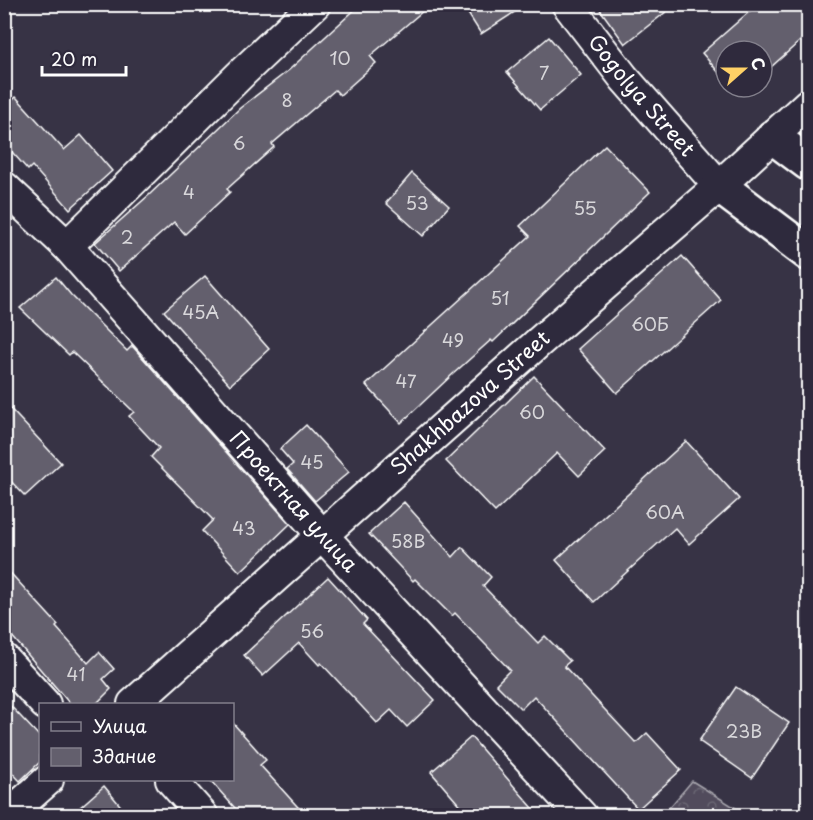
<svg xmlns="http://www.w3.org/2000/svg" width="813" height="820" font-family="'Playpen Sans',sans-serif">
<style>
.forest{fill:url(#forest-crowns);stroke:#a8a6ae;stroke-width:1.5}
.building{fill:#635f6d;stroke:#fff;stroke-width:1.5}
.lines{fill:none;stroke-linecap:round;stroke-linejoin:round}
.minor-casing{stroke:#fff;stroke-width:34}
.tertiary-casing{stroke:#fff;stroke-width:38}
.minor{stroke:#2f2a3d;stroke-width:30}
.tertiary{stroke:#2f2a3d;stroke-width:33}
.labels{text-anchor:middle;stroke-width:4.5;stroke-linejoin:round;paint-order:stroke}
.number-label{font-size:18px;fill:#d8d7da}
.street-label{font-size:21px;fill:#fff;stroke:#2f2a3d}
</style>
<defs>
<pattern id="forest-crowns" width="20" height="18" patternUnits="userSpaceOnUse" patternTransform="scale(1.5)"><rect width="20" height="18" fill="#514c5c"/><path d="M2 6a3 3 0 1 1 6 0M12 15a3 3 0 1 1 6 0" fill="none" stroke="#6b6774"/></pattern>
</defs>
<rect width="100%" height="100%" fill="#373345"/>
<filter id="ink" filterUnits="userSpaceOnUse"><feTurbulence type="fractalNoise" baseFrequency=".0167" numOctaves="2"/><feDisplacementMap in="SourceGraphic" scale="12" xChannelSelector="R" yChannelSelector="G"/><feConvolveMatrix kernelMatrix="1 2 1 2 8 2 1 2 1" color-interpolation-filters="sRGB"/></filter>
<g filter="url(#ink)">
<path class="forest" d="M692 781 747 815H663Z"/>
<g class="building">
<path d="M361 4H431L370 56 376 63 340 95 335 90 272 144 274 147 227 189 230 192 185 234 174 222 119 271 95 243 149 195 240 108 289 70Z"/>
<path d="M462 4H527L481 34Z"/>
<path d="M596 4H676L625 44Z"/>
<path d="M758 4H808V34L762 75V51H726V81L702 53Z"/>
<path d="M549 37 581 75 540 110 507 72Z"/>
<path d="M16 97 64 150 81 135 112 171 70 209 32 166 28 170 4 143V108Z"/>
<path d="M605 145 650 192 493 342 491 340 453 374 401 423 366 385 530 236 520 226Z"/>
<path d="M412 173 449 206 423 236 386 203Z"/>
<path d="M682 256 721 300 617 393 578 349Z"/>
<path d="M205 276 269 349 230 385 164 311Z"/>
<path d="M56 277 71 295 127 351 132 346 134 348 290 524 240 572 202 531 213 520 151 457 159 448 129 416 134 412 72 352 69 355 20 308Z"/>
<path d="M534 376 605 451 579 476 557 453 495 512 446 461Z"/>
<path d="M4 402 61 463 25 496 4 474Z"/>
<path d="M306 425 349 472 315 501 287 469 293 464 280 449Z"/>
<path d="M686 441 739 499 689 544 675 528 594 602 556 560Z"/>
<path d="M404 502 453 557 462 547 491 577 483 586 538 643 545 636 570 661 564 666 636 743 647 733 681 770 638 809 534 696 521 709 496 684 510 670 455 613 452 616 415 579 413 581 369 534Z"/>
<path d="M4 566 58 625 56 627 88 663 99 652 114 669 103 679 111 689 95 705H71L4 627Z"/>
<path d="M328 577 367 620 363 624 435 700 407 727 391 710 377 723 321 663 319 665 299 643 263 676 244 655Z"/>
<path d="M736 687 789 723 752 778 699 741Z"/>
<path d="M4 699 40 737V762L20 781 4 764Z"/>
<path d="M232 722 266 760 260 765 306 816H242L210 780H232Z"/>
<path d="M471 737 540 816H469L431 772Z"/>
<path d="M104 786 129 816H70Z"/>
</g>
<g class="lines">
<defs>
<g id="minor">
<path id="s1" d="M567 4 624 78 719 186"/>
<path id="s2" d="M4 187 67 246 323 536 582 816"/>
<path d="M67 246 244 71 315 4"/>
<path d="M4 659 45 704"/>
<path id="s3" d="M133 704 539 342 719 186 808 104"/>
<path d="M171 780 203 816"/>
<path d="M7 816 48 780"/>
</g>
<g id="tertiary">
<path d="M773 137 808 163"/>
<path d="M719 186 808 253"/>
</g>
</defs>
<use href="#minor" class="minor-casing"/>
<use href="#tertiary" class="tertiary-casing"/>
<use href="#minor" class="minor"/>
<use href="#tertiary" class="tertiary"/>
</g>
</g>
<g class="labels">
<g class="number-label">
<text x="340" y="65">10</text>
<text x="544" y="80">7</text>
<text x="287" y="107">8</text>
<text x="239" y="150">6</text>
<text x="189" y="199">4</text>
<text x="417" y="210">53</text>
<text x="585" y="215">55</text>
<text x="127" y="244">2</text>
<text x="500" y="305">51</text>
<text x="201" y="319">45А</text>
<text x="650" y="331">60Б</text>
<text x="453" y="347">49</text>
<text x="406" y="388">47</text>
<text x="532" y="419">60</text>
<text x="312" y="469">45</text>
<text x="665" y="519">60А</text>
<text x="244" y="535">43</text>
<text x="408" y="548">58В</text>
<text x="312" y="638">56</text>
<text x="76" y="681">41</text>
<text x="744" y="738">23В</text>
</g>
<g class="street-label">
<text dy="7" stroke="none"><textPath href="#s1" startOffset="118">Gogolya Street</textPath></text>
<text dy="7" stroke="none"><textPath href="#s3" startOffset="452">Shakhbazova Street</textPath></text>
<text dy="7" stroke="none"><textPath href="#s2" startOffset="428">Проектная улица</textPath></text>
</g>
</g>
<rect width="813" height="820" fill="none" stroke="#2f2a3d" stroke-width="24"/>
<rect x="12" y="12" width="789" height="796" fill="none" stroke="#fff" stroke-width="2" filter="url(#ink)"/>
<rect x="39" y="703" width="195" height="78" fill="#2f2a3d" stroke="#827f8b" stroke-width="1.5"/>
<rect x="51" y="722" width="30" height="9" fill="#2f2a3d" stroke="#827f8b" stroke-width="1.5"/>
<text x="93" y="733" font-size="18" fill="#ffffff">Улица</text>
<rect x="51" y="748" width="30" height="18" fill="#635f6d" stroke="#827f8b" stroke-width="1.5"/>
<text x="93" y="763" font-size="18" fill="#ffffff">Здание</text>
<g transform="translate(744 69) rotate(69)"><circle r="28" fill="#2f2a3d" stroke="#827f8b" stroke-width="1.5"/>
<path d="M0-4.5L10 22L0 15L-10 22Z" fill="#ffd166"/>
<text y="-9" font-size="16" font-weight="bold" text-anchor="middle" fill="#ffffff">С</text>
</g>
<path d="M42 66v9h84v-9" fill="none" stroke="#ffffff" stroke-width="3"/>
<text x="51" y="66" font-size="18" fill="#ffffff" stroke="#2f2a3d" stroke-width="4.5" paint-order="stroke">20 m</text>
</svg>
